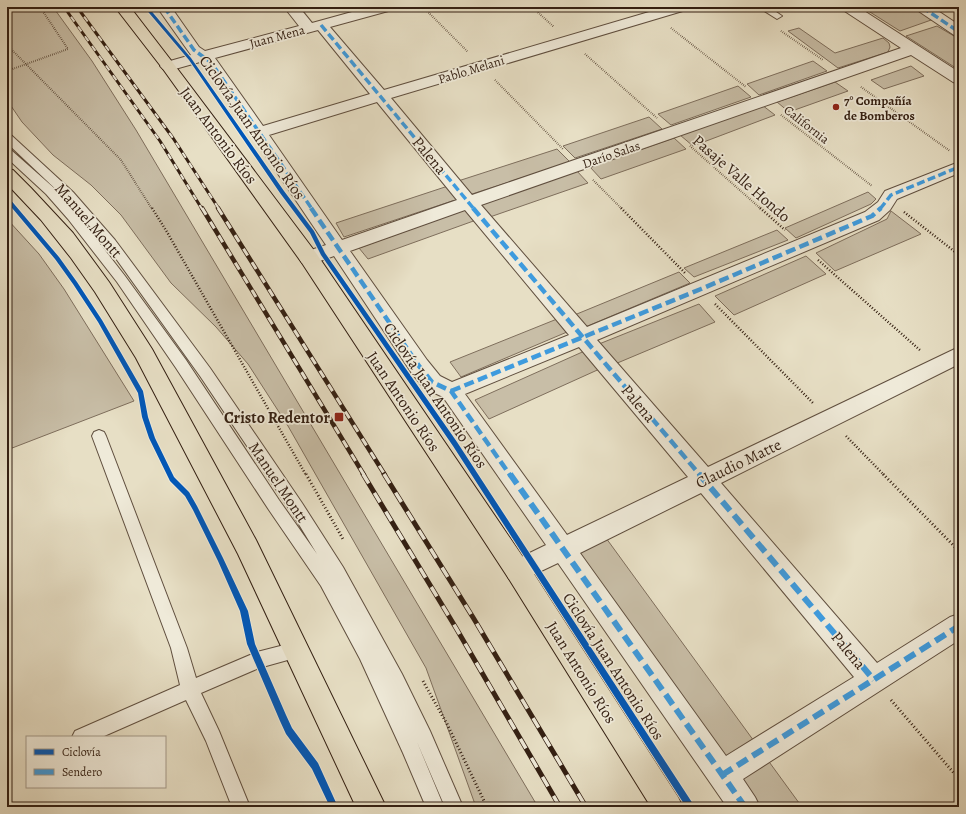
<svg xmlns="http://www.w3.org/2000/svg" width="966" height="814" font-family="Alegreya,serif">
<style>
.green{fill:#c8bea7;stroke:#7e6e5c}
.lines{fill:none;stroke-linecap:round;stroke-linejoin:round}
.lane-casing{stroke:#604f3f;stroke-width:2}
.street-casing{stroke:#604f3f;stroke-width:2}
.primary-casing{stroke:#331f12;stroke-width:2}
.path-far2{stroke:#331f12;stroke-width:2;stroke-dasharray:0.5 1.5;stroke-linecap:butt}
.path-far1{stroke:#331f12;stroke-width:2.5;stroke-dasharray:1 2;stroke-linecap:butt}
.path{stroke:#331f12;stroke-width:3;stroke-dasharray:1 2.5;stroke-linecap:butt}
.lane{fill:#efead9;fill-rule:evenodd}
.street{fill:#efead9;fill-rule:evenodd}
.primary{fill:#e7dfc5;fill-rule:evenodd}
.rail-far2-casing{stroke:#331f12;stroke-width:3}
.rail-far1-casing{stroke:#331f12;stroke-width:4.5}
.rail-casing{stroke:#331f12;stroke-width:5}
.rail-far2{stroke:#efead9;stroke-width:2;stroke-dasharray:6;stroke-linecap:butt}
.rail-far1{stroke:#efead9;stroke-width:3;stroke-dasharray:8;stroke-linecap:butt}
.rail{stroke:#efead9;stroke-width:3.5;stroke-dasharray:11;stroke-linecap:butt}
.quiet-far2{stroke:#3e9bde;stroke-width:3.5;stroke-dasharray:8 3.5;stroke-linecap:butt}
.quiet-far1{stroke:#3e9bde;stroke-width:4.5;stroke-dasharray:10 4.5;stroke-linecap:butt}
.quiet{stroke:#3e9bde;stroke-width:6;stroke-dasharray:12 6;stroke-linecap:butt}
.cycleway-casing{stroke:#efead9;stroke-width:2}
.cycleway{fill:#0057b8;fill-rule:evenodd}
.poi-dot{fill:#8f2418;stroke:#efead9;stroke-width:1.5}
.labels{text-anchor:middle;stroke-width:3.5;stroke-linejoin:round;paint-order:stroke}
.far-street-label{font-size:13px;fill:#331f12;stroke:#efead9}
.far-poi-label{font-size:13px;font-weight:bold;fill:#331f12;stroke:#efead9;text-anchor:start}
.street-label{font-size:16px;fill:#331f12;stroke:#efead9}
.poi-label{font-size:16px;font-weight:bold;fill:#331f12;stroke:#efead9;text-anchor:end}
</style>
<rect width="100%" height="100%" fill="#e7dfc5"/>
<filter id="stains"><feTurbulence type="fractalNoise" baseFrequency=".005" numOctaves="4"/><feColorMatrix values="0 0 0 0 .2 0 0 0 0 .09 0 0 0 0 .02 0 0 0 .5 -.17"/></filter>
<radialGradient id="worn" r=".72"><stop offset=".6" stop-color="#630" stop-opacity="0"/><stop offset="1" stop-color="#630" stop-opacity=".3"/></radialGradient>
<g class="green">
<path d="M7 7H53L92 61 136 130 538 807H476L426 668 288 426 248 364 216 327 171 283 121 215 91 185 53 155 22 122 7 100Z"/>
<path d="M862 7H914L934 19 900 31Z"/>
<path d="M937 26 959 39V70L906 36Z"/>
<path d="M799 28 835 53 883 38 889 43 890 47 888 52 838 68 788 31Z"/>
<path d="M813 61 827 71 759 95 747 84Z"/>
<path d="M911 66 924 76 884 89 871 80Z"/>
<path d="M835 82 848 91 789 112 777 102Z"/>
<path d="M738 86 751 97 671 125 658 114Z"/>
<path d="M762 105 775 115 693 146 680 135Z"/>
<path d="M649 117 662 129 575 158 563 146Z"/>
<path d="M674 138 686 149 601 179 590 167Z"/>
<path d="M557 149 570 162 466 196 455 182Z"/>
<path d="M576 170 588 183 487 218 475 205Z"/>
<path d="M448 186 458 199 344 237 336 223Z"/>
<path d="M868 192 876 199 871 204 796 238 785 228Z"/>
<path d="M470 208 479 219 368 259 359 248Z"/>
<path d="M891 211 921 234 835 271 816 253 887 219Z"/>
<path d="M7 219 39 254 64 289 134 401 7 450Z"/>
<path d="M777 230 788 240 694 277 684 268Z"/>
<path d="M806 256 826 274 734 315 715 296Z"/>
<path d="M679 272 690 283 583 328 572 316Z"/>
<path d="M699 304 715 322 615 364 599 344Z"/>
<path d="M557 319 567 332 461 377 450 362Z"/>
<path d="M589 349 604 367 489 419 475 400Z"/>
<path d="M606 538 802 807H729L564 556Z"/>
</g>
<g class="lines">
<defs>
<g id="lane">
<path d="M758 7H769L782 16 777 19Z"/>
<path d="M7 134 11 135 73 192 115 240 210 368 302 503 343 567 402 674 430 731 463 807H445L417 742 444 807H426L403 753 360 659 321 586 269 510 176 368 117 282 68 219 46 194 7 158V149L11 150 54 188 76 213 125 276 186 360 279 500 317 554 292 513 200 376 107 246 65 198 7 143Z"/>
<path d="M99 430 104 432 106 436 187 648 196 678 257 652 296 642 302 644 304 650 302 656 259 668 201 693 219 731 250 807H232L206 741 186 700 102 737H72L75 731 180 685 171 648 92 436 94 432Z"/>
</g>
<g id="street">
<path d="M157 7H171L199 47 205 51 299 26 284 7H299L312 23 370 7H394L392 10 330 27 384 90 666 7H688L686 10 391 98 472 195 901 48 843 10 841 7H858L959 72V84L953 82 911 55 481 205 587 327 865 212 878 202 885 191 959 162V173L897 199 890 210 879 220 597 340 708 467 959 347V364L721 483 877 663 950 617 959 614V640L743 779 755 797 760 807H727L558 563 518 582 509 579 505 571 509 563 546 545 443 397 424 388 411 372 334 256 309 265 302 263 299 258 302 253 326 245 204 64 200 62 168 71 163 69 160 66 163 63 191 55ZM318 30 370 94 263 126 215 58ZM377 102 457 200 342 240 269 135ZM465 210 569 335 452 382 440 376 427 360 350 251ZM579 347 688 477 567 535 465 394ZM701 493 854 677 726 756 580 553Z"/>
<path d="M915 7H932L959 25V36L954 35 917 10Z"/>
</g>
<g id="primary">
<path d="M115 7H130L173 63 316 253 527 563 678 797 683 807H651L509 579 302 263 163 69Z"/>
<path d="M7 169 13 170 31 188 73 233 109 282 152 349 256 540 386 807H356L238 554 136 358 95 292 71 258 41 220 7 184Z"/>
</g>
</defs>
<use href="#lane" class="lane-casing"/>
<use href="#street" class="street-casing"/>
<use href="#primary" class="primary-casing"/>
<g class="path-far2">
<path d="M423 7 468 52"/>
<path d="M532 7 554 27"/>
<path d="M671 28 746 87"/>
<path d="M781 31 823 60"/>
<path d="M7 45 121 160 152 209"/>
<path d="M585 54 657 118"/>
<path d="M7 71 68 49 40 7"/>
<path d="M495 80 563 149"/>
<path d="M861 87 950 151"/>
<path d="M781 115 872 186"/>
<path d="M690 146 761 209"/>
<path d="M593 180 622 209"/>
</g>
<g class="path-far1">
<path d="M152 208 167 232 306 475"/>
<path d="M621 208 685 273"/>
<path d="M760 208 785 230"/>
<path d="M904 212 959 255"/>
<path d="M818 260 921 351"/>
<path d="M715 304 813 403"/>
<path d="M846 436 884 475"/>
</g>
<g class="path">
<path d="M306 474 343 539"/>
<path d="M883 474 959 551"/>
<path d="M423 681 447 724 487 807"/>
<path d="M891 700 959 779"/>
</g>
<use href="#lane" class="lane"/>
<use href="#street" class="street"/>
<use href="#primary" class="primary"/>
<defs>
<g id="rail-far2">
<path d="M64 7 160 141 202 209"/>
<path d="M77 7 173 138 219 209"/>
</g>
<g id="rail-far1">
<path d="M202 208 364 475"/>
<path d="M218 208 385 475"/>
</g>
<g id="rail">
<path d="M363 474 456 628 560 807"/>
<path d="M384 474 474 619 586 807"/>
</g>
</defs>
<use href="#rail-far2" class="rail-far2-casing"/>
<use href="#rail-far1" class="rail-far1-casing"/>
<use href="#rail" class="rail-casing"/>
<use href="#rail-far2" class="rail-far2"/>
<use href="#rail-far1" class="rail-far1"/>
<use href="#rail" class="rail"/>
<g class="quiet-far2">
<path d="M164 7 194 50 209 61 215 68 312 209"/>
<path d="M922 7 959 32"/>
<path d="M321 25 474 209"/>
<path d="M880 209 891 195 959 167"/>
</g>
<g class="quiet-far1">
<path d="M311 208 419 366 432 382 451 391 510 475"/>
<path d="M473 208 700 475"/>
<path d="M451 391 701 289 872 216 881 208"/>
</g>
<g class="quiet">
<path d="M510 474 745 807"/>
<path d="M699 474 874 680"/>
<path d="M722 775 959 626"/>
</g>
<defs>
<g id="cycleway">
<path d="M144 7H148L191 58 284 191 314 231 325 253 457 442 695 807H686L453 446 321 255 310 233 280 193 189 60Z"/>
<path d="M7 197 9 198 59 257 77 282 102 320 143 391 148 417 155 438 174 477 189 492 197 506 223 558 248 611 255 644 286 715 292 728 318 763 338 807H330L312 769 286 734 280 721 247 644 240 611 218 561 193 510 185 496 170 481 149 438 142 417 138 393 98 322 73 284 55 259 7 202Z"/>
</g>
</defs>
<use href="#cycleway" class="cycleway-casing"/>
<use href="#cycleway" class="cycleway"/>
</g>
<g class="poi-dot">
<circle cx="836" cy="107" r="4"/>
<rect x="334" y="412" width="10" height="10" rx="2"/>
</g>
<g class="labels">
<g class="far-street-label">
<text transform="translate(277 36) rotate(-15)" y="5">Juan Mena</text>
<text transform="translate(471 69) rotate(-17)" y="5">Pablo Melani</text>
<text transform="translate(807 124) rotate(38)" y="5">California</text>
<text transform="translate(611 154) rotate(-19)" y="5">Darío Salas</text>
</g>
<g class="far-poi-label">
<text x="844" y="105">7° Compañía<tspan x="844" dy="15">de Bomberos</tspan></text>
</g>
<g class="street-label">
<text transform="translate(253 127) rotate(55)" y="6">Ciclovía Juan Antonio Ríos</text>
<text transform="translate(219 135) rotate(53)" y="6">Juan Antonio Ríos</text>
<text transform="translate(430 155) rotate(50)" y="6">Palena</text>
<text transform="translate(742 178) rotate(41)" y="6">Pasaje Valle Hondo</text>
<text transform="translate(89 220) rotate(49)" y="6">Manuel Montt</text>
<text transform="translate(436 395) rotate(56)" y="6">Ciclovía Juan Antonio Ríos</text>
<text transform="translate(404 401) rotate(56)" y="6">Juan Antonio Ríos</text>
<text transform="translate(639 403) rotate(50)" y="6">Palena</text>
<text transform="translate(738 463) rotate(-26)" y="6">Claudio Matte</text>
<text transform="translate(279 482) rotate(56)" y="6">Manuel Montt</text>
<text transform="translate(849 650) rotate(50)" y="6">Palena</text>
<text transform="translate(614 666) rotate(57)" y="6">Ciclovía Juan Antonio Ríos</text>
<text transform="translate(582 672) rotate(58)" y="6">Juan Antonio Ríos</text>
</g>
<g class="poi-label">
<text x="330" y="423">Cristo Redentor</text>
</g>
</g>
<rect width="966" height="814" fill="none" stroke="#e7dfc5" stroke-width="24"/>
<rect x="8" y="8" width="950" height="798" fill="none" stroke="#331f12" stroke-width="2"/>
<rect x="12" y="12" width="942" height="790" fill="none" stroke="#331f12"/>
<rect x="26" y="736" width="140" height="52" fill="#efead9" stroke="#a49989"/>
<rect x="34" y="749" width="20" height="6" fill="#0057b8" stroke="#a49989"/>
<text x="62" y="756" font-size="12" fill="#331f12">Ciclovía</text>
<rect x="34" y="769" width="20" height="6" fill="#3e9bde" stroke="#a49989"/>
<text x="62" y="776" font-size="12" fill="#331f12">Sendero</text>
<rect width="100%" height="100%" filter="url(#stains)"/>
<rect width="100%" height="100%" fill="url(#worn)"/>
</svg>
